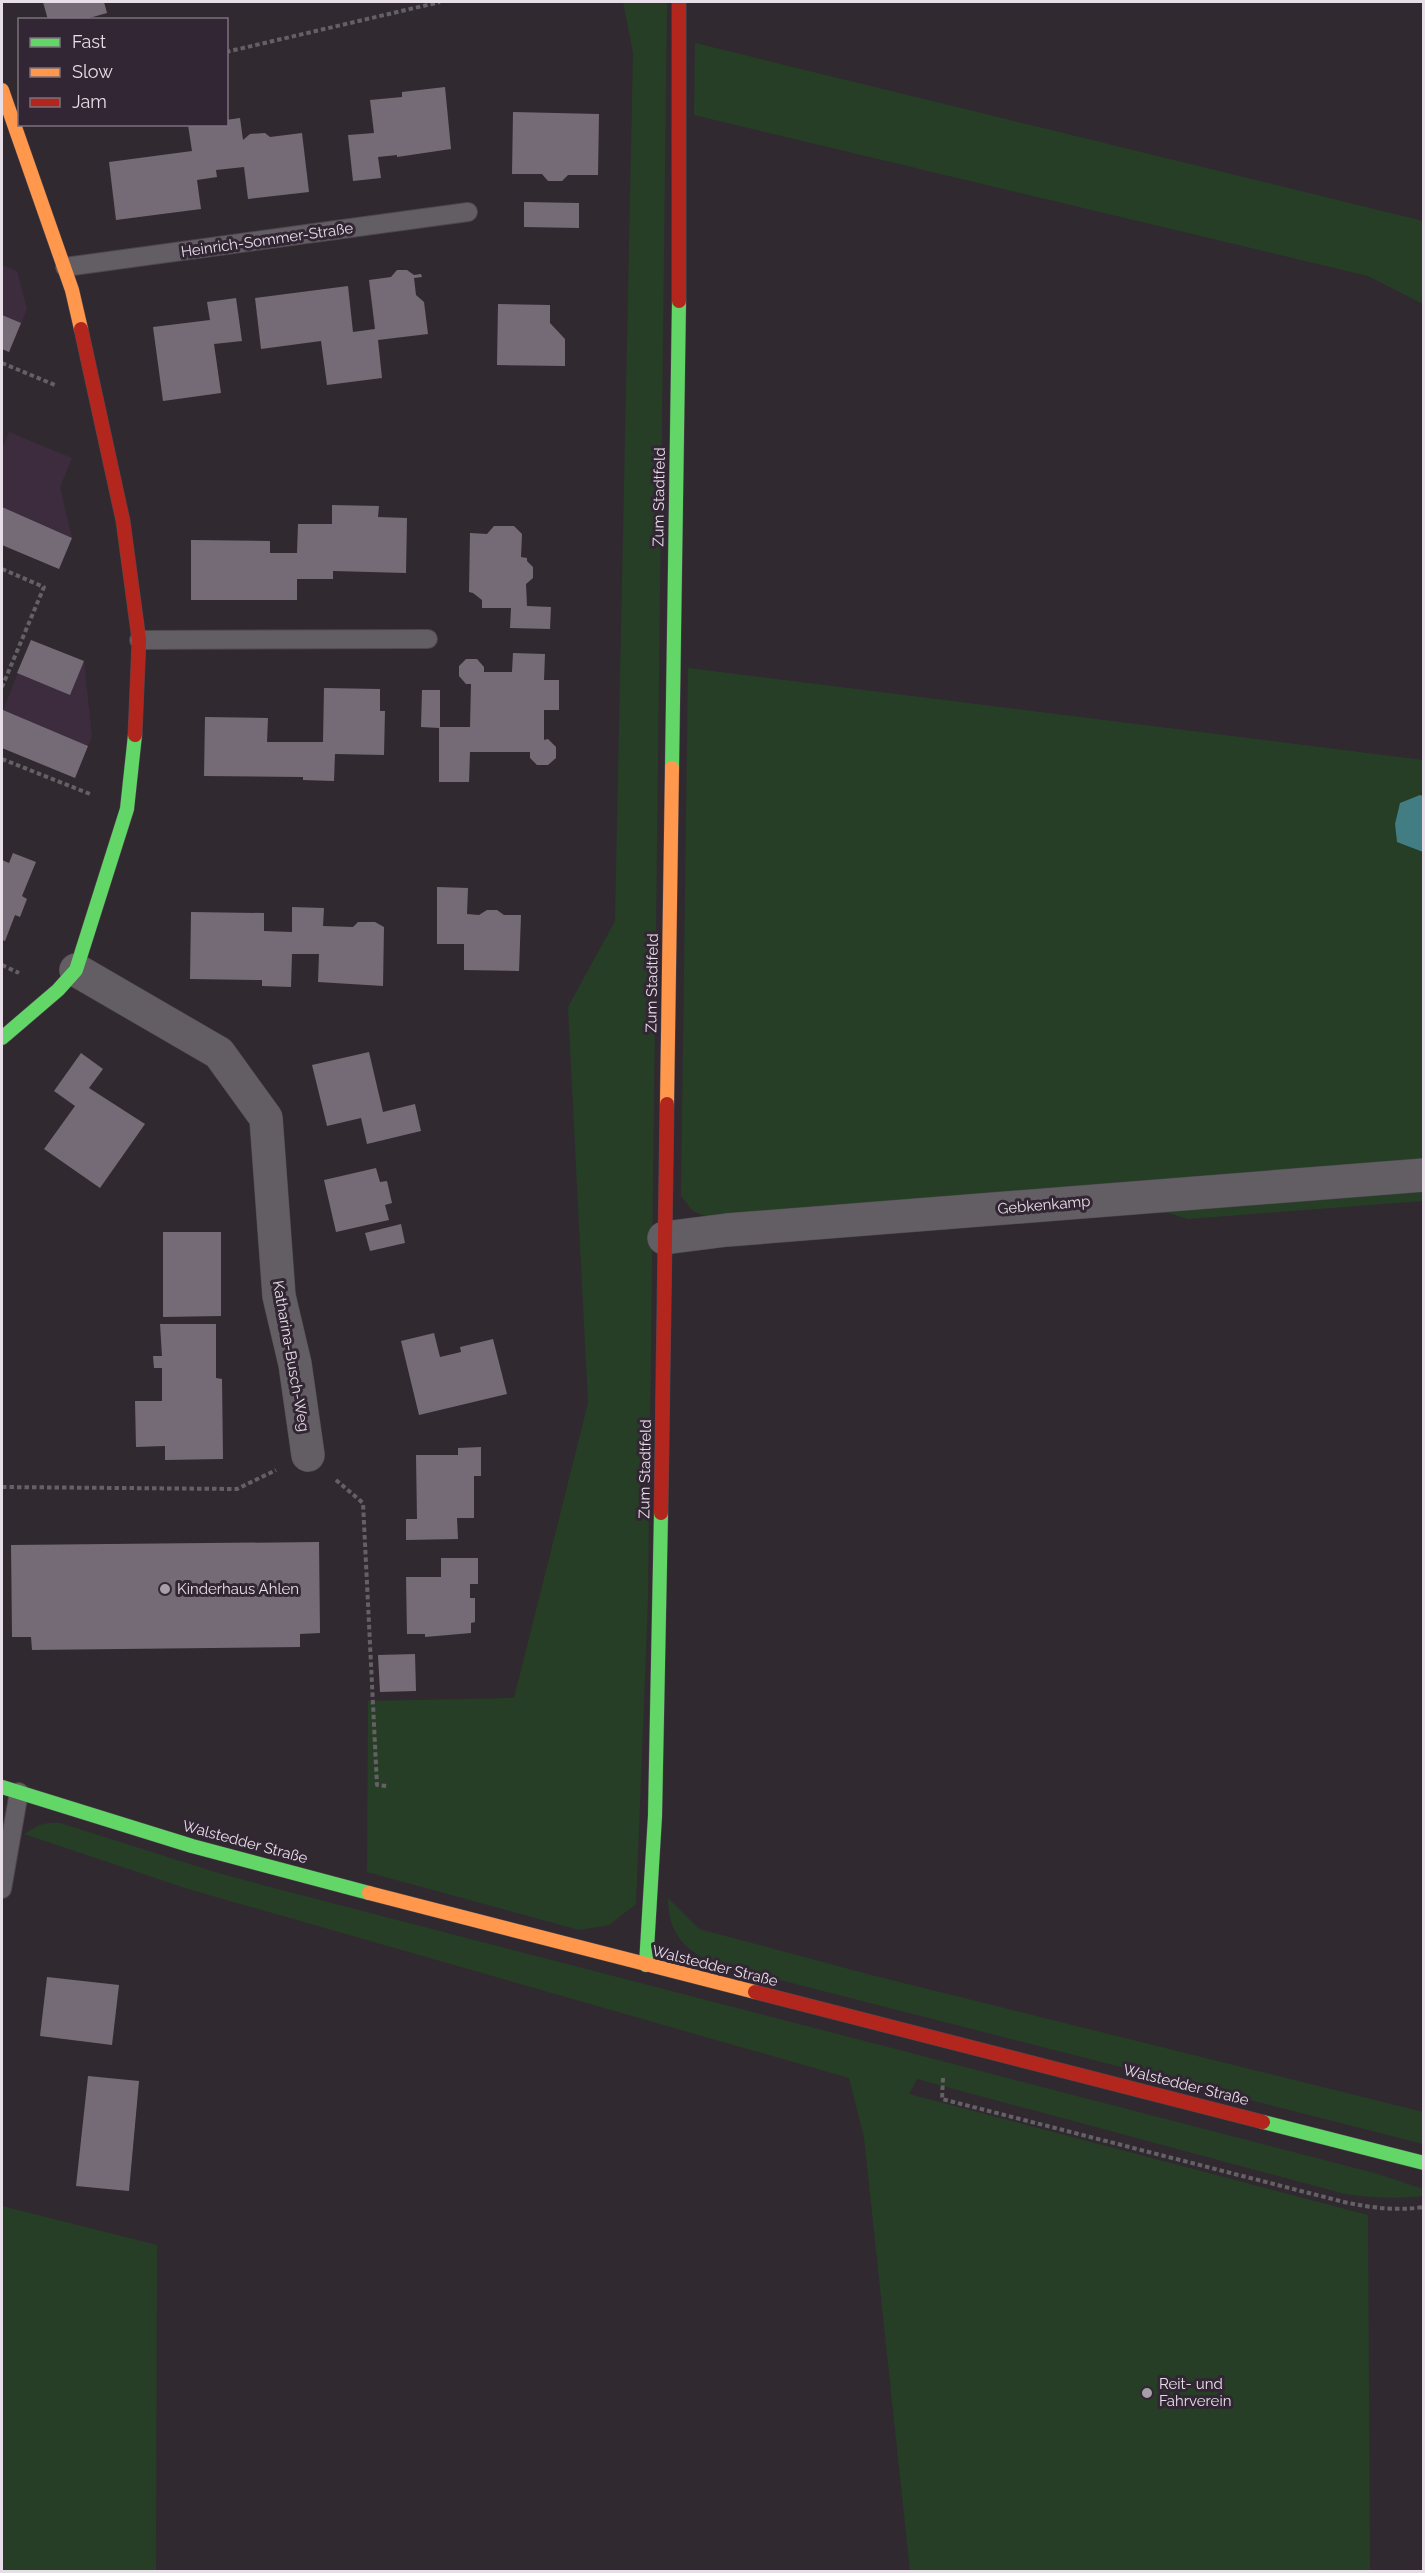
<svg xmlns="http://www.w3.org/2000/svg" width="1425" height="2573" font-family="Raleway,sans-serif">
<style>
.built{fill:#3c2c3e}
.green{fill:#263e26}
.water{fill:#417d82}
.building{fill:#756b76}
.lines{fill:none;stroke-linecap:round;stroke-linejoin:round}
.lane-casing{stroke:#4d474e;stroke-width:20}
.street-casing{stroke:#4d474e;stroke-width:34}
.fast-casing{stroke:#4d474e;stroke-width:15}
.slow-casing{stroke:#4d474e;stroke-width:15}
.jam-casing{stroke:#4d474e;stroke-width:15}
.path{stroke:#656065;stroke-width:4;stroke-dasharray:4.5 3;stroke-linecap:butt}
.lane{stroke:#635e64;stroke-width:18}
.street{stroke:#635e64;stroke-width:33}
.fast{stroke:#63d668;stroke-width:14}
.slow{stroke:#ff974d;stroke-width:14}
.jam{stroke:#b3261e;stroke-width:14}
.poi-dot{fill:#a79fa8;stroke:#332634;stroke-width:2}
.labels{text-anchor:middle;stroke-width:6;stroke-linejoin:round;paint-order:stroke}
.street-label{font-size:15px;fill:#e7dee8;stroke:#332634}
.poi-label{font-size:15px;fill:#e7dee8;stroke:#332634;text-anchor:start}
</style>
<rect width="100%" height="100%" fill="#302a30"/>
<g class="built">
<path d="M2 265 17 271 27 309 9 352 2 349Z"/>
<path d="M9 432 72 458 60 487 72 538 59 569 2 545V449Z"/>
<path d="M31 640 84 661 92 736 75 778 2 748V713Z"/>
</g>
<g class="green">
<path d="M623 2H667L648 1599 636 1904 609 1925 579 1930 367 1872 368 1701 514 1698 588 1403 568 1007 615 921 633 53Z"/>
<path d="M695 43 1423 221V304L1368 276 694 115Z"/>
<path d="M688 668 1423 760V796L1420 795 1413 849 1423 852V1164L720 1222 693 1211 681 1196Z"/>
<path d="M1423 1186V1201L1188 1219 1155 1209Z"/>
<path d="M49 1823H60L215 1872 270 1887 1378 2174 1423 2189V2196C1396 2199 1372 2198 1345 2194L917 2079 909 2094 1368 2215 1370 2571H910L864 2137 849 2078 188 1889 24 1834 39 1825Z"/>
<path d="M668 1898 699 1929 875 1976 1423 2112V2144L717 1964C685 1952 668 1933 668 1898Z"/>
<path d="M2 2206 157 2245 156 2571H2Z"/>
</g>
<path class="water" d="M1420 795 1423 796V852L1397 842 1395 824 1400 803Z"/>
<g class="building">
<path d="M43 2H104L107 13 82 20H48Z"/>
<path d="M445 87 451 149 397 157V155L378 157 381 178 353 181 348 135 374 133 370 100 402 97V92Z"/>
<path d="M513 112 599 114 598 175H568L562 181H548L542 174H512Z"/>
<path d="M240 118 243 140 250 134 265 133 270 137 302 133 309 192 248 199 244 167 216 170 217 177 197 180 201 209 116 220 109 162 192 151 188 125 226 124V120Z"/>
<path d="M524 202 579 203V228L524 227Z"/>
<path d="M397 270H407L414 275 421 274 422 277 414 278 416 295 424 302 428 334 378 340 382 378 327 385 321 341 261 349 255 298 348 286 353 332 375 329 369 280 391 277Z"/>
<path d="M236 298 242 341 214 344 221 393 163 401 153 327 210 320 207 302Z"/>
<path d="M498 304 550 305V323L565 339V366L497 365Z"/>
<path d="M2 315 21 323 9 352 2 349Z"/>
<path d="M332 505 379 506 378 517 407 518 406 573 333 571V579H297V600H191V540L270 541V553H297L298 524H332Z"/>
<path d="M2 507 72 538 59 569 2 545Z"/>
<path d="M494 526H514L522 534 521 557 527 558V561L533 567V578L526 584 527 606 551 607 550 629 510 628 511 608H482V600L473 593 469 592 470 533 487 534Z"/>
<path d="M31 640 84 661 70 695 17 673Z"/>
<path d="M513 653 545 654 544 680H559V710H544V740L548 739 556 747V758L548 765H537L530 758V752H470L469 782H439V728L421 727 422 690H440V727H470L471 684H466L459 676V666L466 659H477L484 667V672H512Z"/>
<path d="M324 688 380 689V711H385L384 755 335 754 334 781 303 780V777L204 776 205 717 268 718 267 742H323Z"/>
<path d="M3 710 88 746 75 778 2 748Z"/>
<path d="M13 853 36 862 22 896 27 899 20 917 15 915 5 941 2 940V860L9 863Z"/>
<path d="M437 887 468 888 467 914 479 915 487 910H497L504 915H521L519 971 464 970V944H437Z"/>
<path d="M292 907 324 908 323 926 353 927 358 922H375L384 927 383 986 318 982 319 954H292L291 987 262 986V980L190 979 191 912 264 913V931L292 932Z"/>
<path d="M369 1052 383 1112 415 1104 421 1131 367 1144 361 1118 327 1126 312 1065Z"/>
<path d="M81 1053 103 1069 89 1088 145 1124 100 1188 44 1149 75 1106 54 1091Z"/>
<path d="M376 1168 380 1182 387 1181 392 1203 385 1205 389 1220 336 1232 324 1180Z"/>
<path d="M401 1224 405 1243 370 1251 365 1233Z"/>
<path d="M163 1232H221V1316L163 1317Z"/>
<path d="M160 1324H216V1378L222 1379 223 1459 165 1460V1446L136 1447 135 1401H162V1368H154L153 1356H162Z"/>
<path d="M434 1333 440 1357 461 1352 460 1347 493 1339 507 1394 419 1415 401 1341Z"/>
<path d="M481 1447V1476H474V1518H457L458 1539 406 1540V1519H417L416 1455H458V1448Z"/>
<path d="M319 1542 320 1633 300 1634V1647L32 1650 31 1637H12L11 1545Z"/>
<path d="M441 1558H478V1584H470V1598H475V1622L471 1623V1633L425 1637V1634H407L406 1577H441Z"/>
<path d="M415 1654 416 1691 380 1692 378 1655Z"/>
<path d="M47 1977 119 1985 112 2045 40 2036Z"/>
<path d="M88 2076 139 2081 129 2191 76 2186Z"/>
</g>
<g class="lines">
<defs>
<g id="lane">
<path d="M65 267 468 212"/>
<path d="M139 640 428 639"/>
<path d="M2 1889 19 1792"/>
</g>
<g id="street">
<path d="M76 970 219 1053 266 1118 279 1296 295 1364 308 1455"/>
<path d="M664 1238 727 1230 1424 1175"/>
</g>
<g id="fast">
<path d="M672 768 679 301"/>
<path d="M2 1038 58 990 76 970 127 809 135 735"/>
<path d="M2 1787 192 1846 369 1893"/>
<path d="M646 1965 655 1816 661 1513"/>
<path d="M1263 2122 1424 2163"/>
</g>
<g id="slow">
<path d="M2 90 72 290 81 329"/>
<path d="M667 1104 672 768"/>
<path d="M369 1893 755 1992"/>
</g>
<g id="jam">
<path d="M679 301V2"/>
<path d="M81 329 123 521 139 640 135 735"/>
<path d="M661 1513 667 1104"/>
<path d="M755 1992 1263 2122"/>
</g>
</defs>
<use href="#lane" class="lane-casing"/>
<use href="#street" class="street-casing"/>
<use href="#fast" class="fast-casing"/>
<use href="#slow" class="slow-casing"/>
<use href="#jam" class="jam-casing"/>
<g class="path">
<path d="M226 52 440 2"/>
<path d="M2 363 55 385"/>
<path d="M2 569 44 587 2 687"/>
<path d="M2 759 90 794"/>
<path d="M2 965 19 973"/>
<path d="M336 1480 363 1503 377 1785 387 1786"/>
<path d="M2 1487 237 1489 276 1470"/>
<path d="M943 2078 942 2099 1344 2202C1372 2208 1396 2211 1424 2207"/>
</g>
<use href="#lane" class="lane"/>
<use href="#street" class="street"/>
<use href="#fast" class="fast"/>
<use href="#slow" class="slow"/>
<use href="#jam" class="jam"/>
</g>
<g class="poi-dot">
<circle cx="165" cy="1589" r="6"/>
<circle cx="1147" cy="2393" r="6"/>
</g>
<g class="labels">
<g class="street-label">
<text transform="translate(267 240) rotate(-8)" y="5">Heinrich-Sommer-Straße</text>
<text transform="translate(659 497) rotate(-89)" y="5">Zum Stadtfeld</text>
<text transform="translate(652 983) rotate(-89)" y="5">Zum Stadtfeld</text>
<text transform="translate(1044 1205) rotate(-5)" y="5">Gebkenkamp</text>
<text transform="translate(291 1356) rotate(80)" y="5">Katharina-Busch-Weg</text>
<text transform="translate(645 1469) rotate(-89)" y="5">Zum Stadtfeld</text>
<text transform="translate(245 1842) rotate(15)" y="5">Walstedder Straße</text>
<text transform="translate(715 1966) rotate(14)" y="5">Walstedder Straße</text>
<text transform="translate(1186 2085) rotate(14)" y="5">Walstedder Straße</text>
</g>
<g class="poi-label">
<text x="177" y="1594">Kinderhaus Ahlen</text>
<text x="1159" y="2389">Reit- und<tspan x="1159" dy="17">Fahrverein</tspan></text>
</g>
</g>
<rect width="1425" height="2573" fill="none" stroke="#e7dee8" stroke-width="6"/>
<rect x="18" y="18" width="210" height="108" fill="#332634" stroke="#7b707c" stroke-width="1.5"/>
<rect x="30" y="38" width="30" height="9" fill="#63d668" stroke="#7b707c" stroke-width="1.5"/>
<text x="72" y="48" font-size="18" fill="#e7dee8">Fast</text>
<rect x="30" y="68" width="30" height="9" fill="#ff974d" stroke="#7b707c" stroke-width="1.5"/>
<text x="72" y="78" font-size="18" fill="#e7dee8">Slow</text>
<rect x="30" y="98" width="30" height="9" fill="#b3261e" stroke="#7b707c" stroke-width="1.5"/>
<text x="72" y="108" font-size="18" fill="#e7dee8">Jam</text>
</svg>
